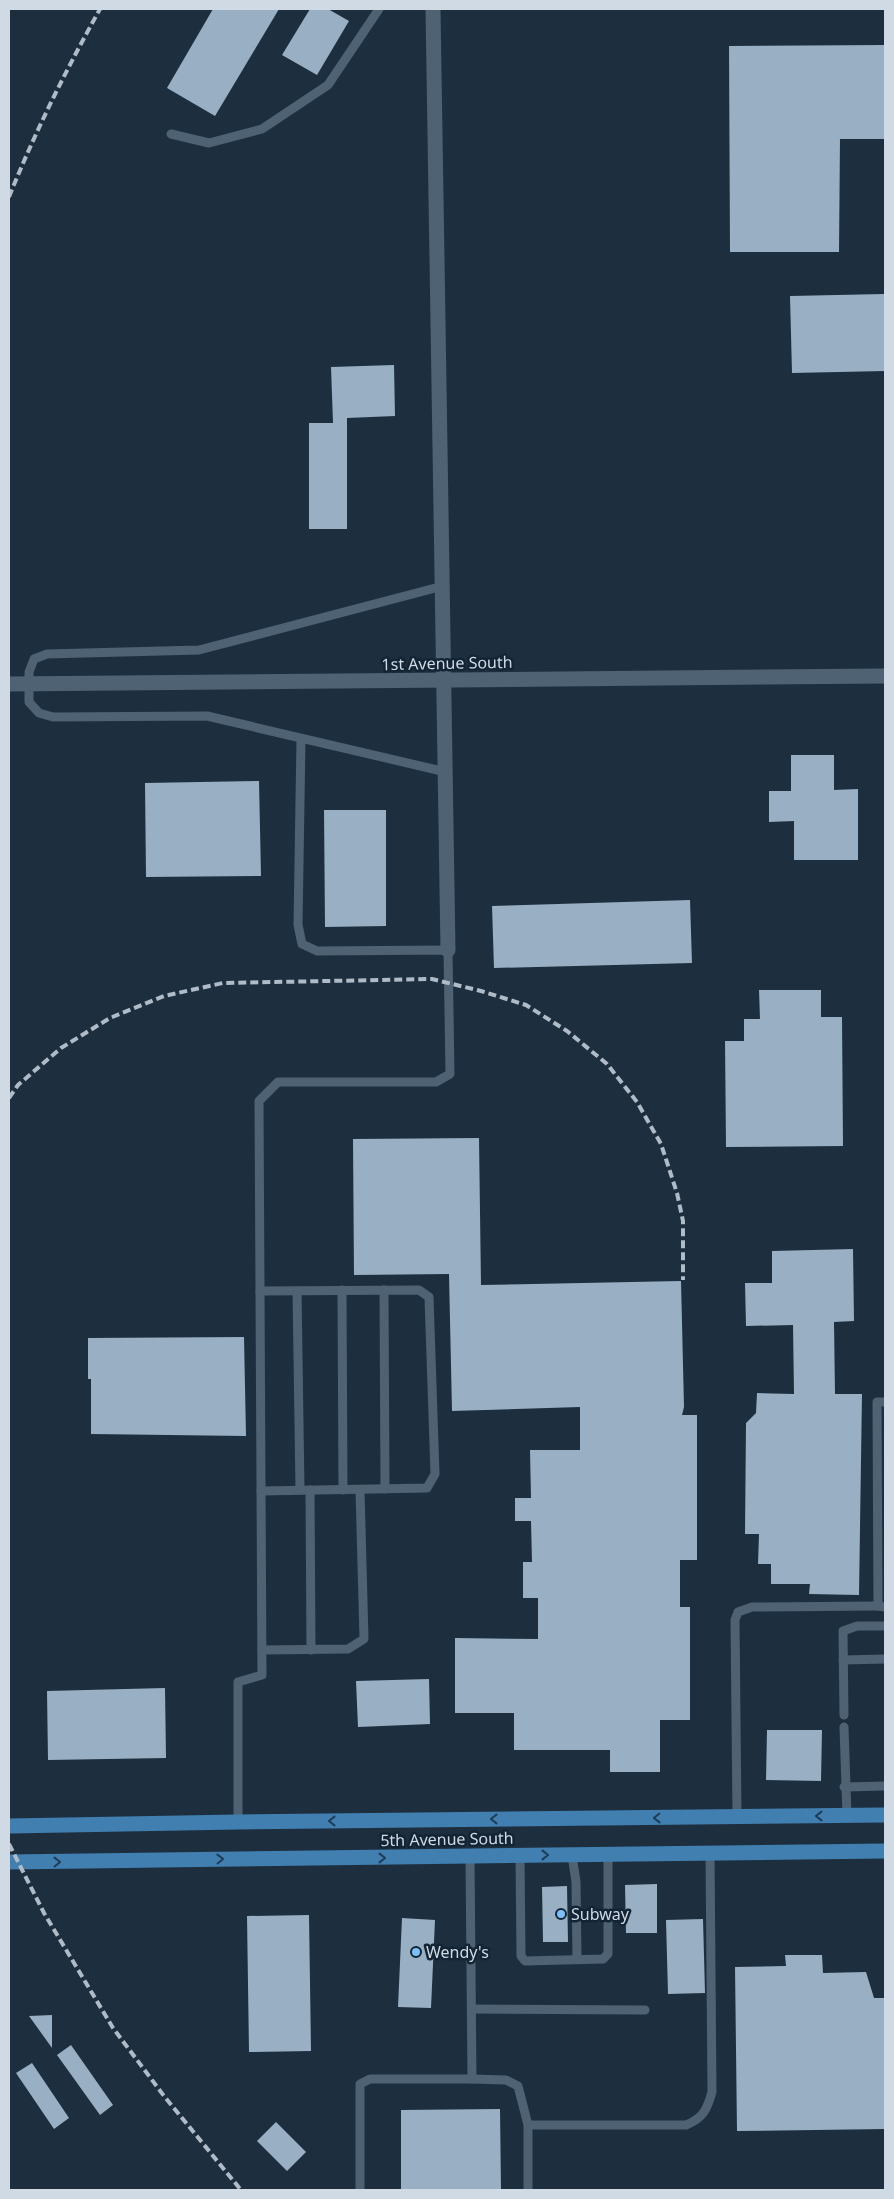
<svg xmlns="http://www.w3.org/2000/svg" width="894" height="2199" font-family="'Noto Sans',sans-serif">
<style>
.building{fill:#99afc3}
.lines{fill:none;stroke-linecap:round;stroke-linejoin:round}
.service{stroke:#4e6274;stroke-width:9}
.minor{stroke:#4e6274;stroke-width:15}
.secondary{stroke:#4e6274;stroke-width:15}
.primary{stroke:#407fb0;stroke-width:15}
.rail{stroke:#afbbc7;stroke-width:4;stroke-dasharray:8 4;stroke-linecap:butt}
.oneway{stroke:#1e3c54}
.poi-dot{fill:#7bbef9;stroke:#132535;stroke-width:2}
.labels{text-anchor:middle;stroke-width:5;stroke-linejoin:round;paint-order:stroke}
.street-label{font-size:16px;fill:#cfdae5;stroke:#132535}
.poi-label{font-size:16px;fill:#cfdae5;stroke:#132535;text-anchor:start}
</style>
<rect width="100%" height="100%" fill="#1d2f3f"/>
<g class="building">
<path d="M213 9H279L215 116 167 88Z"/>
<path d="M310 9H328L349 21 317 75 282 55Z"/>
<path d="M885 45V139H840L839 252H730L729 46Z"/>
<path d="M884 294 885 371 792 373 790 296Z"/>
<path d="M394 365 395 416 347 418V529H309V423H333L331 367Z"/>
<path d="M791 755H834V790L858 789V860H794V821L769 822V791H791Z"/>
<path d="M259 781 261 876 146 877 145 783Z"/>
<path d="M324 810H386V926L325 927Z"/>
<path d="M690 900 692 963 494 968 492 906Z"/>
<path d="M759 990H821V1017H842L843 1146 726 1147 725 1041H744V1019H760Z"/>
<path d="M479 1138 481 1285 681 1281 684 1407 682 1415H697V1560H680V1607H690V1720H660V1772H610V1750H514V1713H455V1638L538 1639V1598H523V1562H532L531 1521H515V1498H531L530 1450H580V1407L452 1411 449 1274 354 1275 353 1139Z"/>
<path d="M853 1249 854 1321 834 1322 835 1394H862L859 1595 809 1594 810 1584H771V1564H758L759 1534H745L746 1423 756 1413 757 1393 794 1394 793 1325 746 1326 745 1283H772V1251Z"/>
<path d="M244 1337 246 1436 91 1434V1379H88V1338Z"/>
<path d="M429 1679 430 1724 358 1727 356 1681Z"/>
<path d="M165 1688 166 1758 48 1760 47 1691Z"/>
<path d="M767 1730H822L821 1781 766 1780Z"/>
<path d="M657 1884V1933H626L625 1885Z"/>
<path d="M567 1886 568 1942H543L542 1887Z"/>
<path d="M309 1915 311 2051 249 2052 247 1916Z"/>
<path d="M402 1918 435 1920 431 2008 398 2007Z"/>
<path d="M703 1919 705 1993 668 1994 666 1920Z"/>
<path d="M785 1955H822L823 1973 866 1972 874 1998H885V2129L737 2131 735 1967 786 1966Z"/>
<path d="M52 2015V2048L29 2016Z"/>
<path d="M71 2045 113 2105 100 2115 57 2055Z"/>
<path d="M32 2063 69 2118 54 2129 16 2073Z"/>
<path d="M500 2109 501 2190H401V2110Z"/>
<path d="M276 2122 306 2152 287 2171 257 2141Z"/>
</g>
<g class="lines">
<g class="service">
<path d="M171 134 209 143 262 129 328 85 379 9"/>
<path d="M443 586 199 650 47 654 34 659 29 672V702L39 713 53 717 207 716 446 772"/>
<path d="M342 1290 343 1490"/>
<path d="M384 1290 385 1489"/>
<path d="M260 1291 419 1290 429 1297 435 1474 427 1488 261 1491"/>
<path d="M297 1291 300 1490"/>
<path d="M885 1402H877L878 1606 885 1607"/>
<path d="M310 1490 311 1650"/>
<path d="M262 1650 348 1649 364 1639 360 1490"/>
<path d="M843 1660 885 1659"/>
<path d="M844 1715 843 1631 857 1626H885"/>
<path d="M844 1727 847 1816"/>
<path d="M844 1787 885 1786"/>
<path d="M737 1816 735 1620 738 1612 752 1607 878 1606"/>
<path d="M238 1822V1682L262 1675 259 1101 278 1082H436L450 1074 448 950 317 951 302 944 298 925 301 739"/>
<path d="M520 1855 521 1956 525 1961 603 1959 608 1954V1854"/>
<path d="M572 1855 576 1882 577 1959"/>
<path d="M472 2009 645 2010"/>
<path d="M472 2079 506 2080 518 2086 528 2125"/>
<path d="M360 2190V2084L370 2079H472L470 1857"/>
<path d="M528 2190V2125H686C703 2118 707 2110 712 2092L710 1851"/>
</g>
<path class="minor" d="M433 9 448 950"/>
<path class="secondary" d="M9 684 885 676"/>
<g class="primary">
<path d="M9 1826 238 1822 885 1815"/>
<path d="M9 1862C301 1860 593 1852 885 1851"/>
</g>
<g class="rail">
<path d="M9 197C35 132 66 70 100 9"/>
<path d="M9 1098 18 1085 61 1048 110 1018 164 996 223 983 432 979 481 991 526 1005 567 1031 607 1064 637 1102 661 1144 677 1193 683 1221V1280"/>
<path d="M9 1844 44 1913 113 2028 164 2096 241 2190"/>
</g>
</g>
<defs><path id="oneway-chevron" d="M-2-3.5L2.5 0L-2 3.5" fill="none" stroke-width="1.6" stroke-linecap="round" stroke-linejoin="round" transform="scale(1.25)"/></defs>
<g class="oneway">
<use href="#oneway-chevron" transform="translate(819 1816) rotate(180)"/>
<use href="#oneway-chevron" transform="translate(657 1818) rotate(179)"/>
<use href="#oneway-chevron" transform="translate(494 1819) rotate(180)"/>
<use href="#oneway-chevron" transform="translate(332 1821) rotate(180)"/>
<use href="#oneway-chevron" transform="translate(545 1855)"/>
<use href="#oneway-chevron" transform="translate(382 1858)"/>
<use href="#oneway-chevron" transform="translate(220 1859) rotate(-1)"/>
<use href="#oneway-chevron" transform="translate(57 1862) rotate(-1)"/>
</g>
<g class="poi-dot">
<circle cx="561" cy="1914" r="5"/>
<circle cx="416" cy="1952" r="5"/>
</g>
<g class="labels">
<g class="street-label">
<text transform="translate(447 663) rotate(-1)" y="6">1st Avenue South</text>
<text transform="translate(447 1839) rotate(-1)" y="6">5th Avenue South</text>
</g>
<g class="poi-label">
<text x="571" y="1920">Subway</text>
<text x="426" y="1958">Wendy's</text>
</g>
</g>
<rect width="894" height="2199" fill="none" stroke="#cfdae5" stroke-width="20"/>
</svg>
